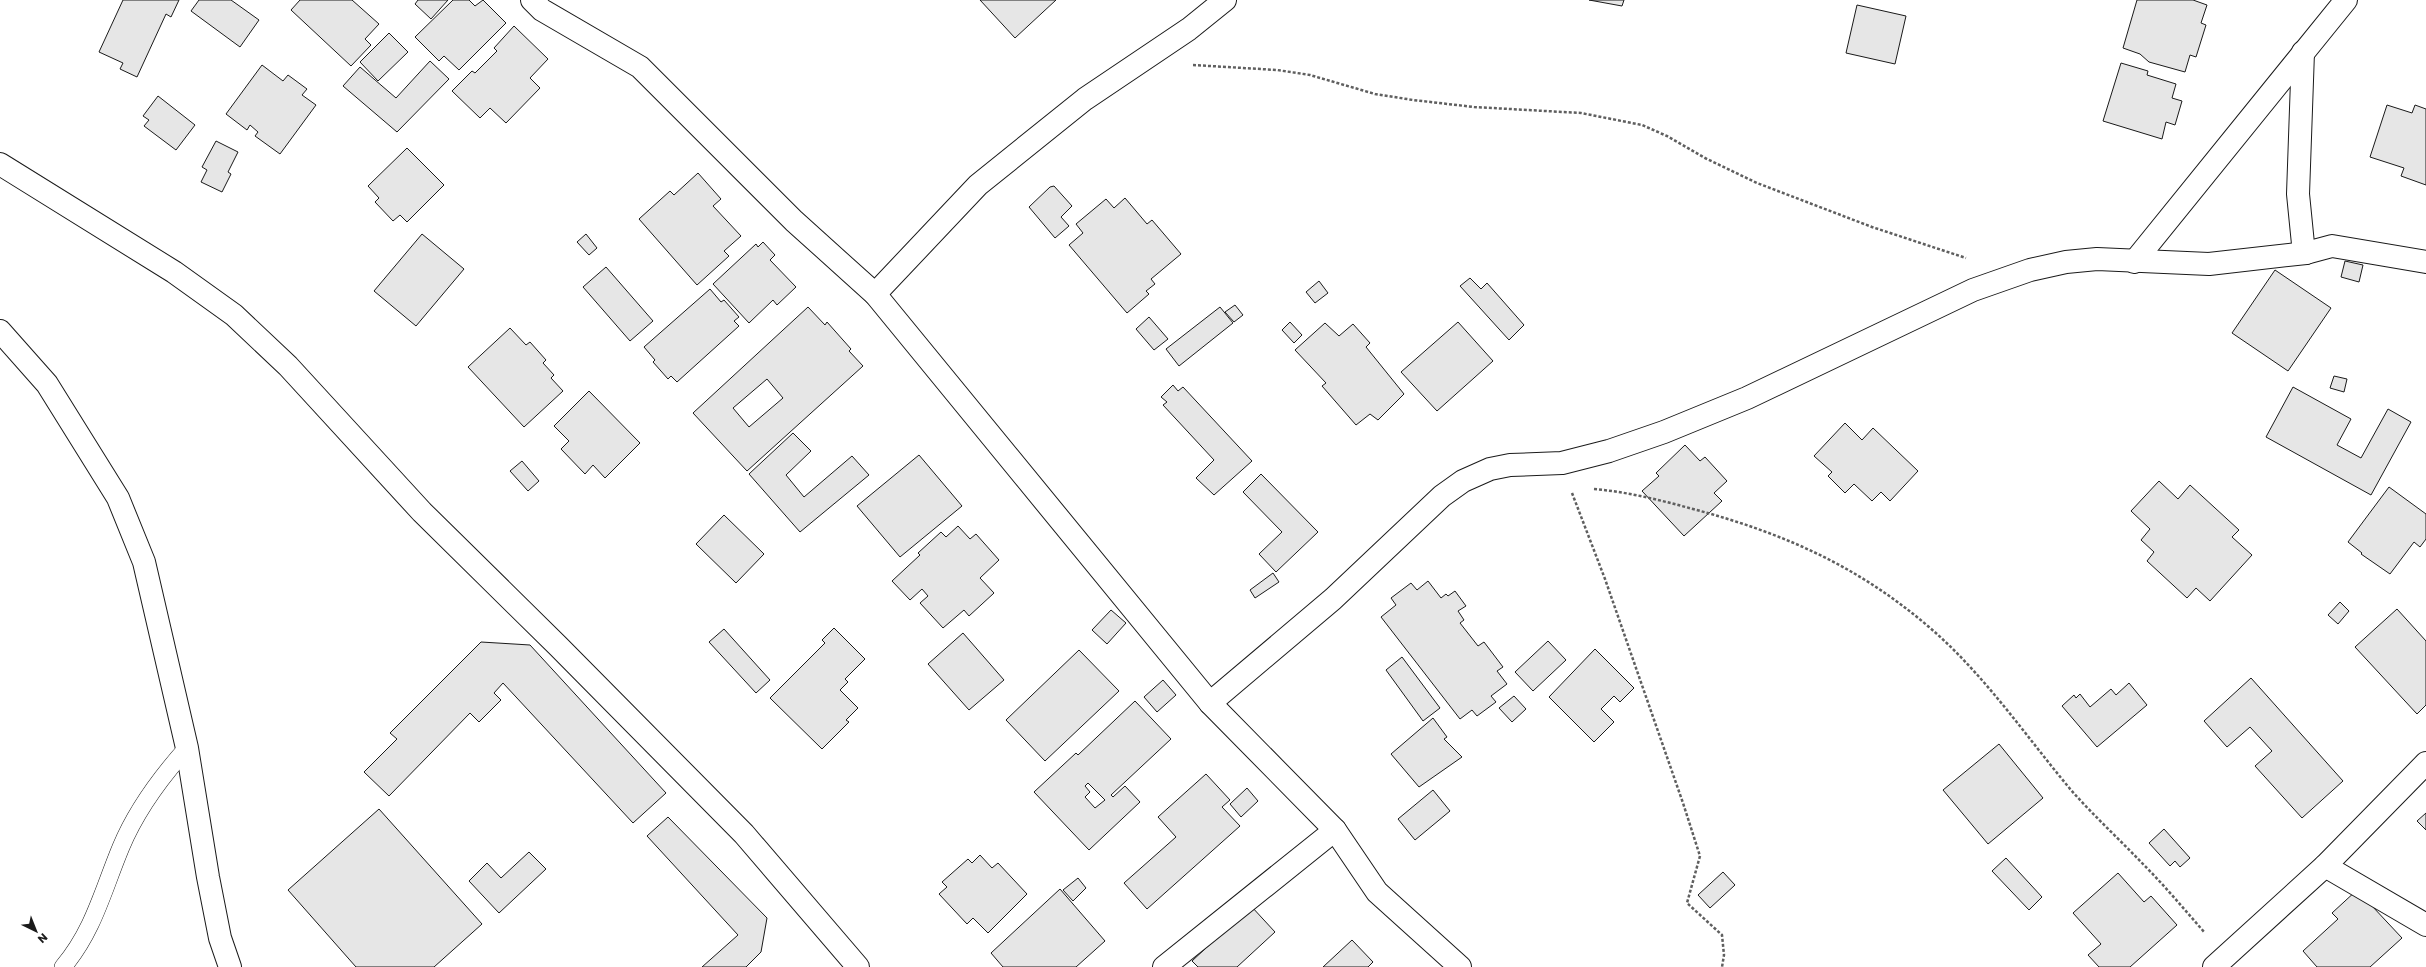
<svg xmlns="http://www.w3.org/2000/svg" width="2426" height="967" font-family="Poppins,sans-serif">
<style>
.building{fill:#e6e6e6;stroke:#1a1a1a;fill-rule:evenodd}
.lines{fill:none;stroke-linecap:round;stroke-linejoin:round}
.service-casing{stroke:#1a1a1a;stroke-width:18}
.minor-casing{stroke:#1a1a1a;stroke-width:24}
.path{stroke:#5f5f5f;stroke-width:2.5;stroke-dasharray:3 2;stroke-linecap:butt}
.service{stroke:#fff;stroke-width:17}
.minor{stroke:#fff;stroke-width:22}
</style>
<rect width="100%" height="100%" fill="#fff"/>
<g class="building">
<path d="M123 0H179L171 17 166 14 137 77 120 69 123 63 99 52Z"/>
<path d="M199 0H231L259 20 240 47 191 11Z"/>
<path d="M300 0H352L379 24 365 39 371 45 351 66 291 10Z"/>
<path d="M418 0H448L431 19 415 4Z"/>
<path d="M453 0H469L475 6 483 0 506 23 459 70 444 56 439 61 415 37Z"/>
<path d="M980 0H1056L1015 38Z"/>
<path d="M1589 0H1624L1622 6Z"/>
<path d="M2137 0H2193L2207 5 2201 23 2206 25 2196 57 2190 55 2185 72 2149 62 2140 54 2123 48Z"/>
<path d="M1857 5 1906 16 1895 64 1846 53Z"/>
<path d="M514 26 548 59 530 78 540 88 506 123 490 108 480 118 452 91 472 71 475 73 497 51 494 48Z"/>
<path d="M389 33 408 52 378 81 360 62Z"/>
<path d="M430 61 449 79 397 132 343 86 360 67 396 98Z"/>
<path d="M2121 63 2148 71 2147 75 2176 84 2172 98 2182 101 2175 125 2166 122 2162 139 2103 121Z"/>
<path d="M262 65 283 81 288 75 307 89 302 95 316 105 280 154 255 136 258 132 250 125 247 130 226 114Z"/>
<path d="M158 96 195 125 176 150 144 126 149 120 143 116Z"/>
<path d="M2387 105 2412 113 2415 105 2426 109V185L2401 176 2404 168 2370 157Z"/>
<path d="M216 141 238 152 228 172 231 174 222 192 201 182 207 170 202 167Z"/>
<path d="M407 148 444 185 407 222 400 215 393 221 375 202 379 198 368 186Z"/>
<path d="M698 173 721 199 713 206 741 236 724 251 729 256 697 285 639 219 670 191 674 195Z"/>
<path d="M1054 186 1072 206 1061 217 1069 226 1055 238 1029 207 1050 187Z"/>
<path d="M1125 198 1147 224 1152 220 1181 254 1151 279 1155 284 1146 291 1149 294 1127 313 1069 245 1083 233 1076 224 1106 199 1114 208Z"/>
<path d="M422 234 464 269 416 326 374 291Z"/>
<path d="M586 234 597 248 589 255 577 242Z"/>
<path d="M763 242 775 255 770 260 796 287 777 305 773 300 749 323 713 284 756 244 758 247Z"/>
<path d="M2345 261 2363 265 2359 282 2341 277Z"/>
<path d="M606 267 653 321 630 341 583 287Z"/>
<path d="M2275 270 2331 308 2288 371 2232 333Z"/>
<path d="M1470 278 1481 289 1487 283 1524 325 1509 340 1460 286Z"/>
<path d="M1319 281 1328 293 1315 303 1306 292Z"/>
<path d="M710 289 721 302 724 300 739 317 734 321 739 326 677 382 671 376 668 379 653 362 655 360 644 347Z"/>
<path d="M1235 305 1243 315 1234 322 1225 312Z"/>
<path d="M808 307 825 325 827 322 851 349 849 351 863 366 747 471 693 413ZM767 379 783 398 749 427 733 408Z"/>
<path d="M1220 307 1233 323 1179 366 1166 349Z"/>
<path d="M1149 317 1168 339 1154 350 1136 329Z"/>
<path d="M1290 322 1302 335 1294 343 1282 330Z"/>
<path d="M1458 322 1493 361 1437 411 1401 372Z"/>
<path d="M1325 323 1339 336 1353 324 1370 343 1366 347 1404 394 1378 420 1370 414 1356 425 1322 386 1326 383 1295 350Z"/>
<path d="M510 328 526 345 530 342 546 360 543 363 554 375 551 378 563 391 524 427 468 367Z"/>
<path d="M2334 376 2347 379 2344 392 2330 388Z"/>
<path d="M1173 385 1178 391 1183 387 1252 461 1214 495 1196 478 1214 460 1163 405 1167 402 1161 397Z"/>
<path d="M2293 387 2351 419 2337 445 2361 458 2388 409 2411 422 2371 495 2266 437Z"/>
<path d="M589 391 640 443 605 478 593 465 585 474 561 449 569 441 554 426Z"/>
<path d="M1845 423 1862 440 1873 428 1918 471 1890 501 1881 492 1872 501 1854 484 1845 493 1828 476 1832 472 1814 456Z"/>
<path d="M793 433 811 451 786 475 804 497 852 456 869 475 800 532 749 474Z"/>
<path d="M1685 445 1700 461 1705 457 1727 481 1714 493 1722 501 1684 536 1642 491 1659 476 1656 473Z"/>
<path d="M919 455 962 506 900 557 857 506Z"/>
<path d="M522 461 539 481 528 491 510 471Z"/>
<path d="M1261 474 1318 532 1276 572 1259 554 1282 532 1243 492Z"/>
<path d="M2159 481 2178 499 2190 485 2239 530 2232 537 2252 555 2210 601 2196 588 2187 598 2147 561 2154 552 2141 540 2150 529 2131 511Z"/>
<path d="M2389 487 2426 514V539L2420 547 2414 542 2390 574 2361 554 2362 553 2348 542Z"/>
<path d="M724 515 764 554 736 583 696 544Z"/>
<path d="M958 526 970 539 976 534 999 560 980 578 994 593 969 616 964 610 943 628 920 603 928 596 922 589 910 600 892 581 920 555 918 553 941 532 946 537Z"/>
<path d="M1273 573 1279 582 1255 598 1250 590Z"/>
<path d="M1428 581 1441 598 1446 594 1448 596 1455 591 1466 606 1458 611 1464 620 1460 623 1478 646 1484 642 1503 667 1497 671 1507 684 1491 696 1496 702 1477 716 1472 710 1460 719 1381 617 1396 605 1391 598 1411 583 1417 590Z"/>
<path d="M2340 602 2349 611 2338 624 2328 615Z"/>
<path d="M2397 609 2426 641V705L2417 714 2355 647Z"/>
<path d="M1111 610 1126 623 1107 644 1092 630Z"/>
<path d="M834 628 865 659 845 679 848 682 840 690 858 708 846 720 849 722 822 749 770 698 825 643 822 640Z"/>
<path d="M724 629 770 680 756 693 709 642Z"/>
<path d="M963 633 1004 680 969 710 928 664Z"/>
<path d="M1548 641 1566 660 1533 691 1515 672Z"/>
<path d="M481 642 530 645 666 793 633 823 503 683 494 693 501 700 479 722 470 713 389 796 364 772 397 739 390 733Z"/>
<path d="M1595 649 1634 688 1620 702 1614 696 1601 709 1614 722 1594 742 1549 697Z"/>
<path d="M1079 650 1119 691 1045 761 1006 720Z"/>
<path d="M1402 657 1440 708 1423 721 1386 670Z"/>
<path d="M2251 678 2343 781 2302 818 2255 766 2272 751 2250 727 2227 747 2204 721Z"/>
<path d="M1163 680 1176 695 1157 712 1144 697Z"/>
<path d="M2129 683 2147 705 2097 747 2062 706 2074 695 2076 698 2080 694 2090 707 2111 689 2116 695Z"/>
<path d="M1514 696 1526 709 1512 722 1499 708Z"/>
<path d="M1135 701 1171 739 1111 795 1113 797 1125 786 1140 802 1089 850 1034 792 1076 753 1078 755ZM1088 783 1105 800 1095 808 1085 797 1090 792 1085 786Z"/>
<path d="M1433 718 1447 737 1444 739 1462 757 1419 787 1391 754Z"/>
<path d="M1999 744 2043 798 1988 844 1943 790Z"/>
<path d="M1206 774 1230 800 1222 807 1240 826 1147 909 1124 883 1176 837 1158 817Z"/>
<path d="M1247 788 1258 801 1241 817 1230 804Z"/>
<path d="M1433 790 1450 811 1415 840 1398 819Z"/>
<path d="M379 809 482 924 434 967H356L288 890Z"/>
<path d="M2426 813V830L2417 821Z"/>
<path d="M668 817 767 918 761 952 746 967H702L738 935 647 836Z"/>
<path d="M2164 829 2190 858 2180 867 2175 861 2170 866 2149 843Z"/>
<path d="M529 852 546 869 499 913 469 881 487 863 501 878Z"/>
<path d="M980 855 992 868 998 863 1027 894 988 933 973 918 967 924 939 894 947 887 942 882 968 859 972 863Z"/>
<path d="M2006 858 2042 897 2029 910 1992 871Z"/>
<path d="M1723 872 1735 885 1710 908 1698 895Z"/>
<path d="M2118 873 2144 902 2151 896 2177 925 2130 967H2099L2088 955 2101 944 2073 913Z"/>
<path d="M1078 878 1086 888 1073 901 1063 890Z"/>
<path d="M1060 889 1105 941 1076 967H1003L991 953Z"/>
<path d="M2357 890 2402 938 2370 967H2317L2303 951 2338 919 2332 913Z"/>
<path d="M1251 906 1275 932 1237 967H1198L1192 961Z"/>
<path d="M1352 940 1373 962 1368 967H1323Z"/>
</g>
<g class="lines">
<defs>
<path id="service" d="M63 967C94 930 103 890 121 847 136 811 161 777 187 748"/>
<g id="minor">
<path d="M532 0 542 10 640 67 794 221 875 294 1210 703 1335 830 1377 892 1460 967"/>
<path d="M2303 52 2298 194 2303 244 2306 253"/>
<path d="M0 164 174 272 234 315 288 366 422 512 558 646 744 834 858 967"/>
<path d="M2134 262 2346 0"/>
<path d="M875 294 978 185 1085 99 1189 29 1225 0"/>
<path d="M0 331 47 384 118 498 144 562 187 748 208 877 220 938 230 967"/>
<path d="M1210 703 1333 599 1442 496 1463 481 1490 469 1510 465 1562 463 1609 451 1664 432 1747 398 1973 290 2030 270 2066 262 2097 259 2209 264 2306 253 2332 246 2426 262"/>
<path d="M2325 866 2426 925"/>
<path d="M1164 967 1335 830"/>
<path d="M2214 967 2325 866 2426 763"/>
</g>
</defs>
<use href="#service" class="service-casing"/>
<use href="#minor" class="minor-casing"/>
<g class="path">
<path d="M1193 65 1277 70 1310 75 1375 94 1413 100 1474 107 1581 113 1642 125 1667 136 1705 158 1757 183 1872 227 1966 258"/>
<path d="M1594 489C1628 492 1660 500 1693 509 1783 533 1858 566 1929 627 1984 674 2025 735 2071 790 2093 815 2119 839 2142 863 2164 885 2184 909 2205 933"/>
<path d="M1572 493 1605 579 1683 803 1700 856 1687 903 1722 935 1724 955 1722 967"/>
</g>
<use href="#service" class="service"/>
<use href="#minor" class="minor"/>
</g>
<g transform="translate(36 931) rotate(137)" stroke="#ffffff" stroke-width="3" paint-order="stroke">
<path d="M0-3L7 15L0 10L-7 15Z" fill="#1a1a1a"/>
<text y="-6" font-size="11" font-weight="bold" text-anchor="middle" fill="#1a1a1a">N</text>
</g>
</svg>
